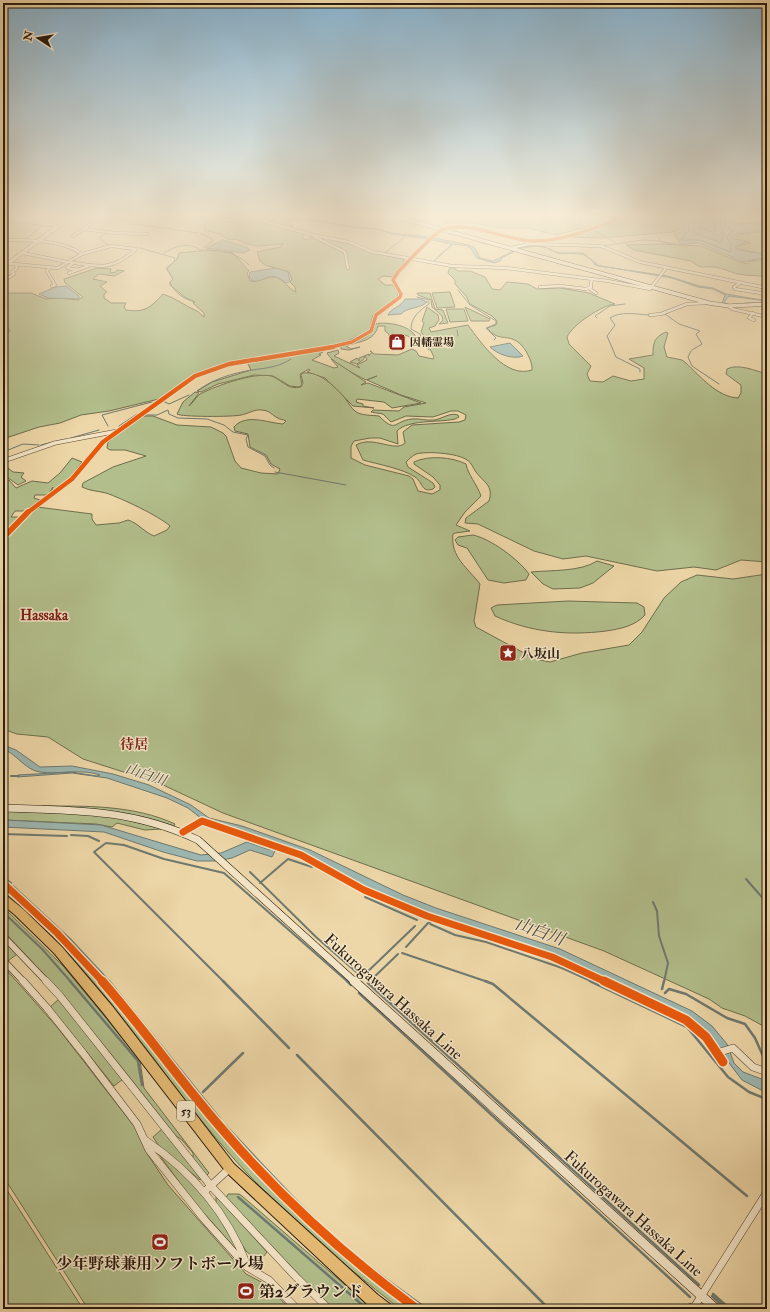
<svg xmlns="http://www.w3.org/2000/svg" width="770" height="1312" font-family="'IM FELL Double Pica','Noto Serif JP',serif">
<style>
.green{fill:#b2bf8c;stroke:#6e6e4d}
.water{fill:#9cb7b1;stroke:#6e7970}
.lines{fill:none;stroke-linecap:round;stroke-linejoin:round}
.shore{stroke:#626a60;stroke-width:1}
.stream-far2{stroke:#6e7970;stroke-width:1}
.stream-far1{stroke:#6e7970;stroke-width:2}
.stream{stroke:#6e7970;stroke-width:2.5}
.minor-far3-casing{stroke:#5a4a34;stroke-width:3.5}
.minor-far2-casing{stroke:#5a4a34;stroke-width:4.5}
.minor-far1-casing{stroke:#5a4a34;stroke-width:7}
.minor-casing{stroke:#5a4a34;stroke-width:8}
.tertiary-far2-casing{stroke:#5a4a34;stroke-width:4.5}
.tertiary-far1-casing{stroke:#5a4a34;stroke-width:5}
.tertiary-casing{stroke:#5a4a34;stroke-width:6}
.secondary-far2-casing{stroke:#291c0e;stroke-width:4.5}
.secondary-far1-casing{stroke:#291c0e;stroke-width:8}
.secondary-casing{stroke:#291c0e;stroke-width:10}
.trunk-casing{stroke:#291c0e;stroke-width:2}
.minor-far3{stroke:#f3e4c6;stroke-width:2.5}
.minor-far2{stroke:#f3e4c6;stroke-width:3.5}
.minor-far1{stroke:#f3e4c6;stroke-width:5.5}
.minor{stroke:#f3e4c6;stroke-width:7}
.tertiary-far2{stroke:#f3e4c6;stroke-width:3.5}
.tertiary-far1{stroke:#f3e4c6;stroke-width:4}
.tertiary{stroke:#f3e4c6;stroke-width:5}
.secondary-far2{stroke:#f3e4c6;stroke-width:3.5}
.secondary-far1{stroke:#f3e4c6;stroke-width:7}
.secondary{stroke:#f3e4c6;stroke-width:9}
.trunk{fill:#e6bb74;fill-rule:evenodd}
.cycleway-far4-casing{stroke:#f3e4c6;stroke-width:5}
.cycleway-far3-casing{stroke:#f3e4c6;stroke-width:6}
.cycleway-far2-casing{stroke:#f3e4c6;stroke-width:8}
.cycleway-far1-casing{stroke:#f3e4c6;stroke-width:10}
.cycleway-casing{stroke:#f3e4c6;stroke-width:12}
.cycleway-far4{stroke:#e8590c;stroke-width:3.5}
.cycleway-far3{stroke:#e8590c;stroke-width:4.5}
.cycleway-far2{stroke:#e8590c;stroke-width:5.5}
.cycleway-far1{stroke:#e8590c;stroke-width:7}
.cycleway{stroke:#e8590c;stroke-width:9}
.labels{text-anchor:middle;stroke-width:3;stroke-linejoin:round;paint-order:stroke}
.far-poi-label{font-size:11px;font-weight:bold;fill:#291c0e;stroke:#f3e4c6;text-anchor:start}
.shield{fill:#f3e4c6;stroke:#665845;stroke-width:1}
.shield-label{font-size:12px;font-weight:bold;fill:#291c0e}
.poi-label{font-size:13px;font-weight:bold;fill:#291c0e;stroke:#f3e4c6;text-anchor:start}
.neighbourhood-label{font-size:14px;font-weight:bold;fill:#7a1f14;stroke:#f3e4c6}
.water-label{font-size:14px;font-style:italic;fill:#4c4a3f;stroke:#f3e4c6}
.quarter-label{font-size:15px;font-weight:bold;fill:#7a1f14;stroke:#f3e4c6}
.near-street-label{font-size:16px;fill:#291c0e;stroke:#f3e4c6}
.near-poi-label{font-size:16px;font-weight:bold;fill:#291c0e;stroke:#f3e4c6}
.near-water-label{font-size:17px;font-style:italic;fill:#4c4a3f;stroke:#f3e4c6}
</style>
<rect width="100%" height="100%" fill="#edd6a7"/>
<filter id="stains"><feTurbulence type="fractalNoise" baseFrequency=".005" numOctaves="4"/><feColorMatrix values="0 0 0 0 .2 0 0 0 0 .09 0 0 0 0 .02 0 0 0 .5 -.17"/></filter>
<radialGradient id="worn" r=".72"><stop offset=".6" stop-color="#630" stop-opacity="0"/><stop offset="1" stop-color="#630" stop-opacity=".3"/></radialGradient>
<g class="green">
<path d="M245 216H276L285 220 299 219 300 221 288 220 293 226 291 227 284 226 305 233 302 237 303 239 307 240 312 236 339 240 371 251 403 259 404 262 392 277 383 276 378 279 385 285H393L398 293V298L373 315 369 331 341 344 224 364 193 375 159 399 109 411 81 415 60 423 39 427 3 439V335L10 331 3 320V293H31L46 299 60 298 78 300 83 297 65 283 64 279 97 268 111 269 110 273 116 272 117 270 124 271 114 276 99 274 93 279 107 282 100 286 107 292 104 294V298L111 303H126L124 307 126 310C145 313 151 307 163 294 176 298 185 306 197 311 201 313 201 316 204 317V313L193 303 195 302 186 298 170 285V282L173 279 167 269 177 259 179 253 209 250 233 253 249 271 247 273 250 281C259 283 266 276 275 277 284 279 287 288 296 292L295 287 290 282 292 279 289 272 265 265 260 261 257 252 281 247 283 244 257 246 247 244 236 239 229 240 220 234 204 230 206 227 204 225 210 221 237 222Z"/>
<path d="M441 216H600L604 218V222L556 235 528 228H500L475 223H445Z"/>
<path d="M641 216H682L685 221 683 228 673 232 601 238 570 237Z"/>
<path d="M738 216H767V224L728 223Z"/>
<path d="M767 231V255L736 248 738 246 751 243 735 239 738 235Z"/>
<path d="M660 244 701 246 740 262 747 264 750 261 767 259V277C758 275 748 276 738 274 730 272 723 268 714 267 701 266 703 270 691 261L634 250 626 245Z"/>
<path d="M452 267 458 271H470L485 277 492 289 500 290 507 282 528 284 537 289 560 288 589 293 615 304C602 305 572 325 567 337L569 344 591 366 587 374 590 381 603 382 613 376 631 381 644 379V368L629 359 653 355C653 343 654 337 666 332L668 333 664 347 667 357 682 360 686 363C700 376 717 397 738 398L741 393V385L726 374 727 369C738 363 756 371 767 374V562L741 560 716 570 694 567 657 571 586 556 563 559 534 551 478 524 465 523 466 518 489 501C494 485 483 482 476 472 473 468 472 463 467 460 458 453 426 451 416 454 412 456 409 459 406 462L408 467 433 483 435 487 433 489C421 493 423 482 415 477 404 469 377 464 363 460L356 445C373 435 395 453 405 443L403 432 412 425 459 422 465 420 466 415 458 411H451L433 417 406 416 391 422 383 414 371 412 373 410 399 411 404 407 426 403 401 395 367 380 377 376 366 380C356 375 331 362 327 353L338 350 339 353 334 356 360 368 357 365 367 360 365 356 363 360 357 364 350 362 357 358 359 361V358L369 354V356L372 352 370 351 374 354 398 355 412 349 416 351 419 356 433 359 434 357 427 343 428 341 421 332 424 323 422 321 427 307 438 315 439 320 435 326 429 328 431 332 468 325C481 343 506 379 532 370 533 362 525 347 518 342 507 334 498 342 487 328L496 325 497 321 492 316 470 304 466 296 455 284V280L448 273 449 269Z"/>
<path d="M450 292 455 307 437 308 432 293Z"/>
<path d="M417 293H430L435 309 443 310 448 323 439 324 443 320 442 316 432 307 431 300 418 295Z"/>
<path d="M465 307 490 319 489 321H471Z"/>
<path d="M446 309H464L468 321 450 322Z"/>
<path d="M375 324C388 321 414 326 417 340H413C407 333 398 334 389 336V334L385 331V326H378C374 342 359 341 346 346L351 349 360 347 349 350 341 349V347C352 343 374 338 375 324Z"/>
<path d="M322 350 323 352 319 354 321 355 312 360 334 368 338 367 331 359 366 382 361 385 368 383 421 403 392 408 384 402 357 399 356 402 363 404V406L374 408 353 406 325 378 307 372 310 370 309 369 300 374 302 385 299 387 290 386 273 376 254 375 218 384 201 392 197 391 212 382 251 370 247 362Z"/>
<path d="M303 373C320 371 335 387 345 398 348 402 351 408 355 411 361 416 372 415 379 416 397 434 393 421 412 419 419 418 426 421 434 420 442 419 450 412 458 415L459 417 455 419C437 423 409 419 397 431L398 444 380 438H370L354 441 351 446V458L365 465 409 476 413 479 418 491 432 494 440 490V485L433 477 414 464V462C429 455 452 457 466 464 468 475 477 484 481 496L465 512 456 525 470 531 455 533 453 534C450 557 468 568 480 584L474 621 476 627 535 659 550 662 582 653 629 645 642 632 664 598 681 582 697 575 733 579 767 574V1028L745 1016 722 1008 709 999 604 951 223 813 161 784 83 759 48 737 17 734 3 729V548C7 530 23 519 37 507L92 514V519L96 525 119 523 128 520C138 523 144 532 154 536L167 530 170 526C159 516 121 498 106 493 98 491 90 491 82 487L83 483 113 467 146 456 125 450H110L107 448 108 442 141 416H153L177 425 211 427 223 433 226 436 235 461 241 468 261 473 278 474 280 469 271 464 266 455 250 447 248 434 235 431 234 427C246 413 268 423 283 424L286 421C283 419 280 420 278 418 271 415 271 411 262 410 254 409 248 414 241 415 233 417 180 417 177 414L183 402 195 392 199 393 189 406C193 403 197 395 202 393 216 386 259 370 274 377 284 382 288 390 301 387L303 383 301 375Z"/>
<path d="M72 458 82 462 69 480 51 493 53 487 48 495H35L34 498 40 500 26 511H15L11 517H19L3 534V482L9 480 16 488 32 481 48 483 60 473Z"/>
<path d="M3 464 13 472 24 473 21 477 26 481 18 485 7 477 3 480Z"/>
<path d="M473 535C491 539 518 559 529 574L526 580 504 583 488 580 467 548 458 545 455 540 458 537Z"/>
<path d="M597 561 614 566 593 583 580 588 553 589 543 584 531 572C551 570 580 572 597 561Z"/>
<path d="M568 601 637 603 644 607 645 615C635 626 620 629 606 631 567 636 530 632 495 616L491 608 497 605Z"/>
<path d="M42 806C87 806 134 805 175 824L174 826C131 810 88 808 42 806Z"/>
<path d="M3 811 110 815 161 829 145 830 117 823 112 827 96 824 3 820Z"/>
<path d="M3 886C98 963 164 1069 245 1159 295 1216 351 1263 410 1309H400C334 1257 269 1202 215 1137 146 1054 89 960 3 893Z"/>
<path d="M3 907 64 967 140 1060 144 1088 209 1173 206 1176 193 1160V1153L182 1140 175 1135C120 1065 66 995 3 931Z"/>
<path d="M3 940 17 954 8 961 3 956Z"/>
<path d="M3 966 57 1027 134 1126 146 1152 168 1185 246 1274 267 1285 290 1309H88L3 1176Z"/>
<path d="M59 999 123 1079 114 1086 50 1007Z"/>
<path d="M162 1129 201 1179 200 1180 159 1146 153 1137Z"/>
<path d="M155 1149 194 1184 212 1206 241 1255 193 1201Z"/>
<path d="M3 1184 83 1309H3Z"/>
<path d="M228 1194H239L242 1196 373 1309H334L304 1280 226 1198Z"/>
<path d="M216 1197 218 1198 267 1252 259 1262 246 1251 216 1203Z"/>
</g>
<g class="water">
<path d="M276 216 309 219 356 227 378 229 390 233 429 237 469 245 475 248 480 258 493 261 523 246H543L558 253H583L599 266 668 276 699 286 713 288 726 294 767 301 729 296 724 302 729 305 722 303 725 295 713 289 698 287 672 278 595 265 593 261 583 254 558 253 547 248 537 246 522 248 503 257 500 261 494 263 477 258 470 247 468 248 469 246 453 244 434 261 452 244 423 238 392 234 377 229 355 228 310 220 284 219Z"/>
<path d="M683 216H732L730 218 732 219 728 223 729 224H767V230L737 234 731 238 748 242 736 246 735 248 738 250 767 255V259H757L744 262 699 243 676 245 658 241 660 238 659 241 681 245 674 234 684 231Z"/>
<path d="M223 240 248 248 250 250 243 253 206 248Z"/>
<path d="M276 268 288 272 290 281 286 283C269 269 267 282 253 281L249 277 250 272Z"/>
<path d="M66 286 79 296V299L48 298 39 294 55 287Z"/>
<path d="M405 299H421L427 302C420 309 407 307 401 314L388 315C391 308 401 307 405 299Z"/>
<path d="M510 343 523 356C513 360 497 354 490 347Z"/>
<path d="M3 745 16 750 40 767 72 766 113 774 149 785 191 805 209 818 242 826 310 850 403 895 436 908 560 949 692 1011 712 1026 727 1044 734 1063 743 1072 767 1081V1093L742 1080 707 1034 691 1020 681 1014 556 956 432 915 361 884 358 885V883L314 860 278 845 272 857 250 850 232 858 216 861H197L163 852 104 832 3 827V821L6 820 101 825 201 855 221 853 247 842 270 850 273 844 202 819 188 808 167 798 107 778 72 773 17 777 18 775 71 772 97 776 100 775C79 768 61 775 40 772 25 770 17 754 3 749Z"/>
</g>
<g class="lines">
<g class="shore">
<path d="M687 216 689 231 682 237V240H700L730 252 731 244 727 237 733 231 725 225 726 216"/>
<path d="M693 216 694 233 720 242 722 241C724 231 720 226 721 216"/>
<path d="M699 216 700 228 713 232 715 230V216"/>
</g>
<g class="stream-far2">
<path d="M113 217 135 224 198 233"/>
<path d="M577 220 585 227"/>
<path d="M3 221 54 227"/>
<path d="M593 230 608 238"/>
<path d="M105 233 99 238 110 246"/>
<path d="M201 234 211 238 213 241 203 248"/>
<path d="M609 239 616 243"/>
<path d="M25 240 42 226"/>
<path d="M480 242 487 244"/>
<path d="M558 246 594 247"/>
<path d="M603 246 643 240 658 241"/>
<path d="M140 248 175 258 174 262 166 268 173 279 170 282C174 293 184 299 195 302"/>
<path d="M164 253C172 248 181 244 191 246 195 246 198 250 202 250 221 251 235 251 249 265"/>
<path d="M385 253 407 235"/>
<path d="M458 290 470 305 496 321V324L486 328 496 338 494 340"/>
<path d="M417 297 429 300"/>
<path d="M745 303H763"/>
<path d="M665 314 679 324 700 331 696 334 702 344 692 350"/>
<path d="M597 318 595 316 610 306 625 304"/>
<path d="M457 330 458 336"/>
<path d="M421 338 420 334 411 329C411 317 420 310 429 304V302H427"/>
<path d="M422 340 429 350"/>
<path d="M691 351 688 357 692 366 719 384"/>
<path d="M640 372V369L616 357 607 336 615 325 610 318C621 311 635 314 648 315"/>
<path d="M197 391C213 379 233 373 252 370 267 368 279 367 291 359"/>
<path d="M163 401 169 404 189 395"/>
<path d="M144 415H157L168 410 169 414 178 418 207 419 224 425 233 432 248 435 246 439 248 447 265 456 270 465 274 468"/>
<path d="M108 426 102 415 152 402"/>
<path d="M119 426 137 414"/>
<path d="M71 438 99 430"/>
<path d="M41 445 66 439"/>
<path d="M3 452 23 444 39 445"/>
<path d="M275 472 346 485"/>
</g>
<g class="stream-far1">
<path d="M11 776H19"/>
<path d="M3 834 67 836"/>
<path d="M71 835 88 836 99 841"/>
<path d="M250 872 316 937 362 977 415 926"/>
<path d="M3 877 11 883"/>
<path d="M746 879 767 903"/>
<path d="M260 883 288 859 312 867"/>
<path d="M13 886 70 939 110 982"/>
<path d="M365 897 417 920"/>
<path d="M653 902 657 911 659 936 668 963 664 982"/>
<path d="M3 912 42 949 71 982"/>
<path d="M430 924 455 935 486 942 562 968 593 982"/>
<path d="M406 947 429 922H432"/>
<path d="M402 953 488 982"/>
<path d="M224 982 94 852 106 843 124 845 164 859 224 873 348 982"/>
<path d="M369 982 398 954"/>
</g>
<g class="stream">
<path d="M70 981 138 1061 142 1085"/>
<path d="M109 981 220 1119"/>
<path d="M223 981 289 1048"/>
<path d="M347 981 351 985"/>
<path d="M370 981 368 983 699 1285"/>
<path d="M485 981 493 984 747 1196"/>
<path d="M590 981 687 1027 728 1077 749 1092 764 1098"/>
<path d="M662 989 664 981"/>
<path d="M359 993 690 1297"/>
<path d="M665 993 669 989 686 994 727 1018 745 1024 755 1038 767 1065"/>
<path d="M297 1055 549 1309"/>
<path d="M203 1092 243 1053"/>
<path d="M225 1125C261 1163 296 1203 335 1238 364 1264 396 1287 427 1309"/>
<path d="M238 1197 367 1309"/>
<path d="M713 1294 730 1309"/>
<path d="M712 1296 726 1309"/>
<path d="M687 1309 690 1304"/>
</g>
<defs>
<g id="minor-far3">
<path d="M229 216 263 221 313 235 349 242 373 252 452 266 506 268 608 281 650 289 666 268"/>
<path d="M213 219 219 216"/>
<path d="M84 229 114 233 147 234"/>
<path d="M73 236 103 216"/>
<path d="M315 237 345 252 348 268"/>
<path d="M3 240C27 240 61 239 82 254"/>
<path d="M111 246 136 249C113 271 98 267 68 262L82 254Z"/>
<path d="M511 248 529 244 601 246 640 262 767 288"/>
<path d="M23 253 67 262"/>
<path d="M3 263 58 268 68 262"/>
<path d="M73 263 67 268 78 270"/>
<path d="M49 268 47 271 55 285 52 286"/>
<path d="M69 273 88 266"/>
<path d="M8 278 14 274 12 272 17 268 16 264"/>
<path d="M592 279 590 289 596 293"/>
<path d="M740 283 734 287 735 289 767 294"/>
<path d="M540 287 561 286 586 289 591 287"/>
<path d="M729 306 732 309 767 317"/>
<path d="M753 313 749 318 754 320"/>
<path d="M650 315 661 314 687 304 706 303"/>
</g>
<path id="minor-far2" d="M3 461 55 443 118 431"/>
<g id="minor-far1">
<path d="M183 832 202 821 301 855 364 890 427 916 552 957 606 982"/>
<path d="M3 883 57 933 103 982"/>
<path d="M3 936 47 982"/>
<path d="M3 960 24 982"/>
</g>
<g id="minor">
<path d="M23 981 47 1008 83 1053 137 1124 149 1150 204 1219 247 1267 269 1280 297 1309"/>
<path d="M46 981 60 996 211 1186 296 1277 329 1309"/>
<path d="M102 981C144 1029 180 1081 222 1129 280 1197 345 1256 417 1309"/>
<path d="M604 981 686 1020 706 1037 723 1062"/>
<path d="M717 1053 733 1048 753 1067 767 1072"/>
<path d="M145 1140C191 1171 227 1213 247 1265"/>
<path d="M204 1192 230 1168"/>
<path d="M693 1309 767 1192"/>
</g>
<g id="tertiary-far2">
<path d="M3 267 72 216"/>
<path d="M327 348 352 342 371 331 376 315 400 297 401 294 393 280 398 272C406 264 434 233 442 230 466 219 508 241 534 241 566 241 598 226 628 216"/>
</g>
<path id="tertiary-far1" d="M27 513 72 479 103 442 195 376 229 364 333 347"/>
<path id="tertiary" d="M3 538 28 512"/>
<path id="secondary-far2" d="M393 216 709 303 729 306 767 304"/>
<path id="secondary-far1" d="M3 808C73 810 133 809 198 840L355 982"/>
<path id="secondary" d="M354 981 716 1309"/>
<path id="trunk" d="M3 895 7 896 23 909 62 947 113 1007 234 1164 378 1295 390 1304 392 1309H374L368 1305 226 1172 105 1015 54 953 15 915 3 905Z"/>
</defs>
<use href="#minor-far3" class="minor-far3-casing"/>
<use href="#minor-far2" class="minor-far2-casing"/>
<use href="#minor-far1" class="minor-far1-casing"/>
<use href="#minor" class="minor-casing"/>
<use href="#tertiary-far2" class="tertiary-far2-casing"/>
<use href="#tertiary-far1" class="tertiary-far1-casing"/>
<use href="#tertiary" class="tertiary-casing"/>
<use href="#secondary-far2" class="secondary-far2-casing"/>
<use href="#secondary-far1" class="secondary-far1-casing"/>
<use href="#secondary" class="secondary-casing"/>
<use href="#trunk" class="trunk-casing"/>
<use href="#minor-far3" class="minor-far3"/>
<use href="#minor-far2" class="minor-far2"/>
<use href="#minor-far1" class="minor-far1"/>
<use href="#minor" class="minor"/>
<use href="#tertiary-far2" class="tertiary-far2"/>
<use href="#tertiary-far1" class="tertiary-far1"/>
<use href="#tertiary" class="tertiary"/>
<use href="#secondary-far2" class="secondary-far2"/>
<use href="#secondary-far1" class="secondary-far1"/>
<use href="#secondary" class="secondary"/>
<use href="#trunk" class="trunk"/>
<defs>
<path id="cycleway-far4" d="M327 348 352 342 371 331 376 315 400 297 401 294 393 280 398 272C406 264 434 233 442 230 466 219 508 241 534 241 566 241 598 226 628 216"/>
<path id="cycleway-far3" d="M27 513 72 479 103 442 195 376 229 364 333 347"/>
<path id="cycleway-far2" d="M3 538 28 512"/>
<g id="cycleway-far1">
<path d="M183 832 202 821 301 855 364 890 427 916 552 957 606 982"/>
<path d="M3 883 57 933 103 982"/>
</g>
<g id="cycleway">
<path d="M102 981C144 1029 180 1081 222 1129 280 1197 345 1256 417 1309"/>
<path d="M604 981 686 1020 706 1037 723 1062"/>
</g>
</defs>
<use href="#cycleway-far4" class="cycleway-far4-casing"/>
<use href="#cycleway-far3" class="cycleway-far3-casing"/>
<use href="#cycleway-far2" class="cycleway-far2-casing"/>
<use href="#cycleway-far1" class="cycleway-far1-casing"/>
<use href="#cycleway" class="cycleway-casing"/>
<use href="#cycleway-far4" class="cycleway-far4"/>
<use href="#cycleway-far3" class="cycleway-far3"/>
<use href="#cycleway-far2" class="cycleway-far2"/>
<use href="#cycleway-far1" class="cycleway-far1"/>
<use href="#cycleway" class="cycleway"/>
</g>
<linearGradient id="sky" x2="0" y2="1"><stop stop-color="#89b5d2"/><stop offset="0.54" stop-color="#f7edd7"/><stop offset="1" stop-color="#f7edd7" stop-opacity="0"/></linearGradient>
<rect width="770" height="400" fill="url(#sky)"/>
<defs>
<symbol id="shop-square" viewBox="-11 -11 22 22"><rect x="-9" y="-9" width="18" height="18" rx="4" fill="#8f2418" stroke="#f3e4c6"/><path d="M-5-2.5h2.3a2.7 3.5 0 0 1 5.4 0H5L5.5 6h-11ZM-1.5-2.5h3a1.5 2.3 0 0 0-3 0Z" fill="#fff"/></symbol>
<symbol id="sight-square" viewBox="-11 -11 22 22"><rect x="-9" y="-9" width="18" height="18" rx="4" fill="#8f2418" stroke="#f3e4c6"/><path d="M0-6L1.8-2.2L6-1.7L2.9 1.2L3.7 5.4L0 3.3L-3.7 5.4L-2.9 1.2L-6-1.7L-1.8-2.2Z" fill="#fff"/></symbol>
<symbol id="stadium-square" viewBox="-11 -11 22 22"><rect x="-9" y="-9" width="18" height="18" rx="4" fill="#8f2418" stroke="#f3e4c6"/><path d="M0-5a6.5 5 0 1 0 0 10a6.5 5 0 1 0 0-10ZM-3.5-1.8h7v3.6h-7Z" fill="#fff"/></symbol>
</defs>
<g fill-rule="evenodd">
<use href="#shop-square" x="387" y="332" width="20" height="20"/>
<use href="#sight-square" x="498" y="643" width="20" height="20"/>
<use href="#stadium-square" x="150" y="1232" width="20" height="20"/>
<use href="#stadium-square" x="236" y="1281" width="20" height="20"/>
</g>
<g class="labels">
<g class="far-poi-label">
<text x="410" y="346">因幡霊場</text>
</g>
<rect class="shield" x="177" y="1101" width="18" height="20" rx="3"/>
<g class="shield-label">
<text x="186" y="1115">53</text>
</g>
<g class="poi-label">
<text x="521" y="658">八坂山</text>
</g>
<g class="neighbourhood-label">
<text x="134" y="749">待居</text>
</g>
<g class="water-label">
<text transform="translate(146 774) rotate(19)" y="5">山白川</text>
</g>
<g class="quarter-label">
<text x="44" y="620">Hassaka</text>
</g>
<g class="near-street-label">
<text transform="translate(394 996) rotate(42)" y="6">Fukurogawara Hassaka Line</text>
<text transform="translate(634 1213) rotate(42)" y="6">Fukurogawara Hassaka Line</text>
</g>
<g class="near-poi-label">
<text x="160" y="1269">少年野球兼用ソフトボール場</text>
<text x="259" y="1297" text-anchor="start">第2グラウンド</text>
</g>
<g class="near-water-label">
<text transform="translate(540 931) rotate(20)" y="6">山白川</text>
</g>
</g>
<rect width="770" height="1312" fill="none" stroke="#edd6a7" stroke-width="16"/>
<rect x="4" y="4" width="762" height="1304" fill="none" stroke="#291c0e" stroke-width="2"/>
<rect x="8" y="8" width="754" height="1296" fill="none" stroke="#291c0e"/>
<g transform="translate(38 38) rotate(282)" stroke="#f3e4c6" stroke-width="3" paint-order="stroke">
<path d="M0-3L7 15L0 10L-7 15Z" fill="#291c0e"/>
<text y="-6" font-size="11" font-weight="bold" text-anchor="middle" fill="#291c0e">N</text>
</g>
<rect width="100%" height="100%" filter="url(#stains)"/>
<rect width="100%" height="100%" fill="url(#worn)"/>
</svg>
